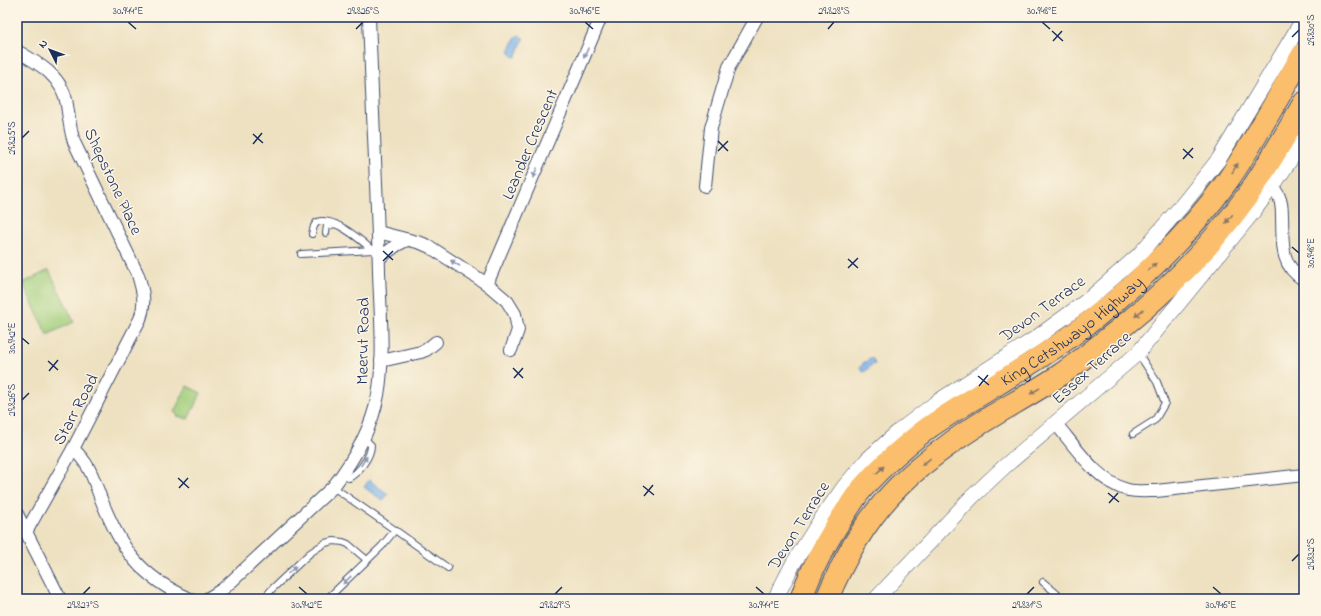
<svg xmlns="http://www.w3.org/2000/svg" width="1321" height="616" font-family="'Indie Flower',sans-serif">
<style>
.green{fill:#a1ce7c;stroke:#5e7e6d}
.water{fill:#7db4ec;stroke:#4c72a5}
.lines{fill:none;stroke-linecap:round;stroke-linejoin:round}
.service-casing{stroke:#3b4a6d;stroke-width:8}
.minor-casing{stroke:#3b4a6d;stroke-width:14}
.tertiary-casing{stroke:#3b4a6d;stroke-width:16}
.motorway-casing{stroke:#3b4a6d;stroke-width:24}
.service{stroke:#fff;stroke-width:6}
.minor{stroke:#fff;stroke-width:12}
.tertiary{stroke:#fff;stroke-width:15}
.motorway{stroke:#fabe6d;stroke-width:22}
.oneway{fill:#8d97ae}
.oneway2{fill:#8a7666}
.ticks{fill:none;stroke:#1b2f5e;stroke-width:1.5}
.labels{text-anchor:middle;stroke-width:3;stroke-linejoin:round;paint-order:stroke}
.street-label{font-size:17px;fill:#1b2f5e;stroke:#fcf5e5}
.neatline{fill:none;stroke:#1b2f5e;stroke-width:1.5}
.ticks-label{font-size:10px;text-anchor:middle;fill:#1b2f5e}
</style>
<rect width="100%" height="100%" fill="#fcf5e5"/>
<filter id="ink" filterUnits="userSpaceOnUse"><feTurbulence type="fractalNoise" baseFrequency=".025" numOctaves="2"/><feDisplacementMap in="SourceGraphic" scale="8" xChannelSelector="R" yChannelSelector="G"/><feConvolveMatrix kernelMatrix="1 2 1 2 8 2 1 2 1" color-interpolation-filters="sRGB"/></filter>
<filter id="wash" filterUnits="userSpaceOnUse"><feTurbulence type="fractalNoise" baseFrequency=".012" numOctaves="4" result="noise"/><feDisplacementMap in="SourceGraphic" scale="16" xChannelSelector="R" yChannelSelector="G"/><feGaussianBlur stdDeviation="0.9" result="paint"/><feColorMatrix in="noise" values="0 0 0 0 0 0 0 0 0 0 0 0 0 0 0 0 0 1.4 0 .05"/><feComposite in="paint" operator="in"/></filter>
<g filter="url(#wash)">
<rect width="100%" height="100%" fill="#eee1c1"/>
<g class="green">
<path d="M49 270 74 322 47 335 23 283Z"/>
<path d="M187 386 201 393 188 419 177 416V414L174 412Z"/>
</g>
<g class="water">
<path d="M519 35 524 39 521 44 517 56 514 57 510 53V49L516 37Z"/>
<path d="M869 358 873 359 875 364C869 365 868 371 863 372L860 368 864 362H867Z"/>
<path d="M369 480 388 494 383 501 364 487Z"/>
</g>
</g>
<g filter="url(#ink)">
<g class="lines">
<defs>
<g id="service">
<path d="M326 233 327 226 335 224"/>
<path d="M312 234 314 226 317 222C333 216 361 240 372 250"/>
<path d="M301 254 373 250"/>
<path d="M1133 434 1155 420 1165 403 1157 382 1138 353"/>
<path d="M342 476 349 478C359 472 371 457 371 445L363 437"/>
<path d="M333 487 395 530 448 568"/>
<path d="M1043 582 1063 599"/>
<path d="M269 599 267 595 272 589 310 553 325 543 334 541 343 542 348 544 367 560"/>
<path d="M327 599 382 546 395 530"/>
</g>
<g id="minor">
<path d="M17 51C40 64 63 77 67 105 69 118 70 130 74 142L138 275C143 291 146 303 140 319L73 449 26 532"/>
<path d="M705 186 711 128 729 67 757 17"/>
<path d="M1272 187C1274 190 1278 193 1279 197 1282 203 1282 209 1282 216 1283 242 1279 265 1304 280"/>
<path d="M378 232 421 243 430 247 487 284 507 301 515 314 518 330 511 350"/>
<path d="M379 258 397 245 407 240"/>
<path d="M487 284 601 17"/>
<path d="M381 361 421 352 426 350 436 342"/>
<path d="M1056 424C1075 446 1098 483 1128 490 1137 492 1147 491 1156 491L1304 475"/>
<path d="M73 449C90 464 93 478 101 499 121 549 139 576 190 599"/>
<path d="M17 514 60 599"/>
<path d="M207 599 223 589 233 580 333 487C353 461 372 428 378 395 385 356 380 311 379 271 377 187 372 102 369 17"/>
</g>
<g id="tertiary">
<path d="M775 599 793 564 820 521 844 487 868 459 898 432 937 402 1036 338 1088 300 1140 254 1184 203 1219 159 1304 18"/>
<path d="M876 599 972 497 1005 466 1138 353 1249 217 1272 187 1304 139"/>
</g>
<g id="motorway">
<path id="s1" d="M801 599C813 565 827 540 847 510 853 501 859 491 867 483 885 463 906 445 928 428 976 395 1028 368 1075 333 1129 293 1189 235 1228 180 1256 139 1279 95 1304 53"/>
<path d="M827 599C844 558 867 518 898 487 913 472 930 458 947 446 982 419 1023 400 1060 375 1081 361 1101 344 1121 328 1168 290 1212 245 1247 196 1268 166 1286 134 1304 103"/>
</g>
</defs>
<use href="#service" class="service-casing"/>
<use href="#minor" class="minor-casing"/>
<use href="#tertiary" class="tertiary-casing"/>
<use href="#motorway" class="motorway-casing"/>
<use href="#service" class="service"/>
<use href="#minor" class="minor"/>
<use href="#tertiary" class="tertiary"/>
<use href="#motorway" class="motorway"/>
</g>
<defs><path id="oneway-solid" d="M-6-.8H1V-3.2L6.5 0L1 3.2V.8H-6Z"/></defs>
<g class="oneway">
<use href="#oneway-solid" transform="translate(586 53) rotate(113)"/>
<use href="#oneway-solid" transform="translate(535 173) rotate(113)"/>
<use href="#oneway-solid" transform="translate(455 263) rotate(-147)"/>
<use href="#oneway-solid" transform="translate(364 461) rotate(-57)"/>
<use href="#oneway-solid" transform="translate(292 570) rotate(-42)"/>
<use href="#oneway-solid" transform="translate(347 580) rotate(136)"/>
</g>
<g class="oneway2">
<use href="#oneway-solid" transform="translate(1235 168) rotate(-58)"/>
<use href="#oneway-solid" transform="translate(1229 219) rotate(129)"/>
<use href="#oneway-solid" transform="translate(1152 267) rotate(-45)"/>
<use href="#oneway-solid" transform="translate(1139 313) rotate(139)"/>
<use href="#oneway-solid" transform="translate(1035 391) rotate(148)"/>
<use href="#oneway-solid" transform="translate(926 462) rotate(141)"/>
<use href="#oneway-solid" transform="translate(880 470) rotate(-44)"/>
</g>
</g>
<path class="ticks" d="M128 22 136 29M585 22 593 29M1042 22 1050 29M356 29 363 22M828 29 834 22M1052 31 1063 41M1292 37 1299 30M1053 41 1062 31M253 134 263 143M22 138 29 131M718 141 728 151M253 144 262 133M1183 149 1193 158M718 151 728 141M1183 159 1193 148M1292 247 1299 253M383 251 393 260M848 259 858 268M383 261 393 251M848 268 858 258M22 338 29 344M48 361 58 370M513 368 523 378M49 371 58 360M978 376 989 385M514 378 523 368M979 386 988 375M22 400 29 393M178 478 189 488M643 486 654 495M179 488 188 478M1108 493 1119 502M644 496 653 485M1109 503 1118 493M1292 561 1299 554M299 587 307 594M756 587 764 594M1213 587 1221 594M83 594 90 587M555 594 562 587M1027 594 1034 587"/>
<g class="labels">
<g class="street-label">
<text transform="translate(529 144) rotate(-67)" y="6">Leander Crescent</text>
<text transform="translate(114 181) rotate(65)" y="6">Shepstone Place</text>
<text transform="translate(1042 308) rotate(-36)" y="6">Devon Terrace</text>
<text dy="6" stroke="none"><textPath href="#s1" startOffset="390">King Cetshwayo Highway</textPath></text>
<text transform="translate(362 341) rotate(-89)" y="6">Meerut Road</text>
<text transform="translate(1091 367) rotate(-42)" y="6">Essex Terrace</text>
<text transform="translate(75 409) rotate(-62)" y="6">Starr Road</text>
<text transform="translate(798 525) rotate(-58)" y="6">Devon Terrace</text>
</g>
</g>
<rect width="1321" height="616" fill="none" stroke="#fcf5e5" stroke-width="44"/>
<g transform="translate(50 50) rotate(312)" stroke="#fcf5e5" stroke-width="3" paint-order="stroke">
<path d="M0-3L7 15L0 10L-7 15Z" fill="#1b2f5e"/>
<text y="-6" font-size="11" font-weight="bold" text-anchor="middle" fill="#1b2f5e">N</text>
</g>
<rect x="22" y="22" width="1277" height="572" class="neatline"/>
<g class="ticks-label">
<text x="128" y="14">30.944°E</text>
<text x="363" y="14">29.826°S</text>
<text x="585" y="14">30.946°E</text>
<text x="834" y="14">29.828°S</text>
<text x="1042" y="14">30.948°E</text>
<text transform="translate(1310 30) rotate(-90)" y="4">29.830°S</text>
<text transform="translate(11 138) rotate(-90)" y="4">29.825°S</text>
<text transform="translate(1310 253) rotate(-90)" y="4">30.948°E</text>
<text transform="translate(11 338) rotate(-90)" y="4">30.942°E</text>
<text transform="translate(11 400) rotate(-90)" y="4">29.826°S</text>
<text transform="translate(1310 554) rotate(-90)" y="4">29.832°S</text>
<text x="83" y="608">29.827°S</text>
<text x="307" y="608">30.942°E</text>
<text x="555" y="608">29.829°S</text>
<text x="764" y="608">30.944°E</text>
<text x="1027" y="608">29.831°S</text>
<text x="1221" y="608">30.946°E</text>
</g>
</svg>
